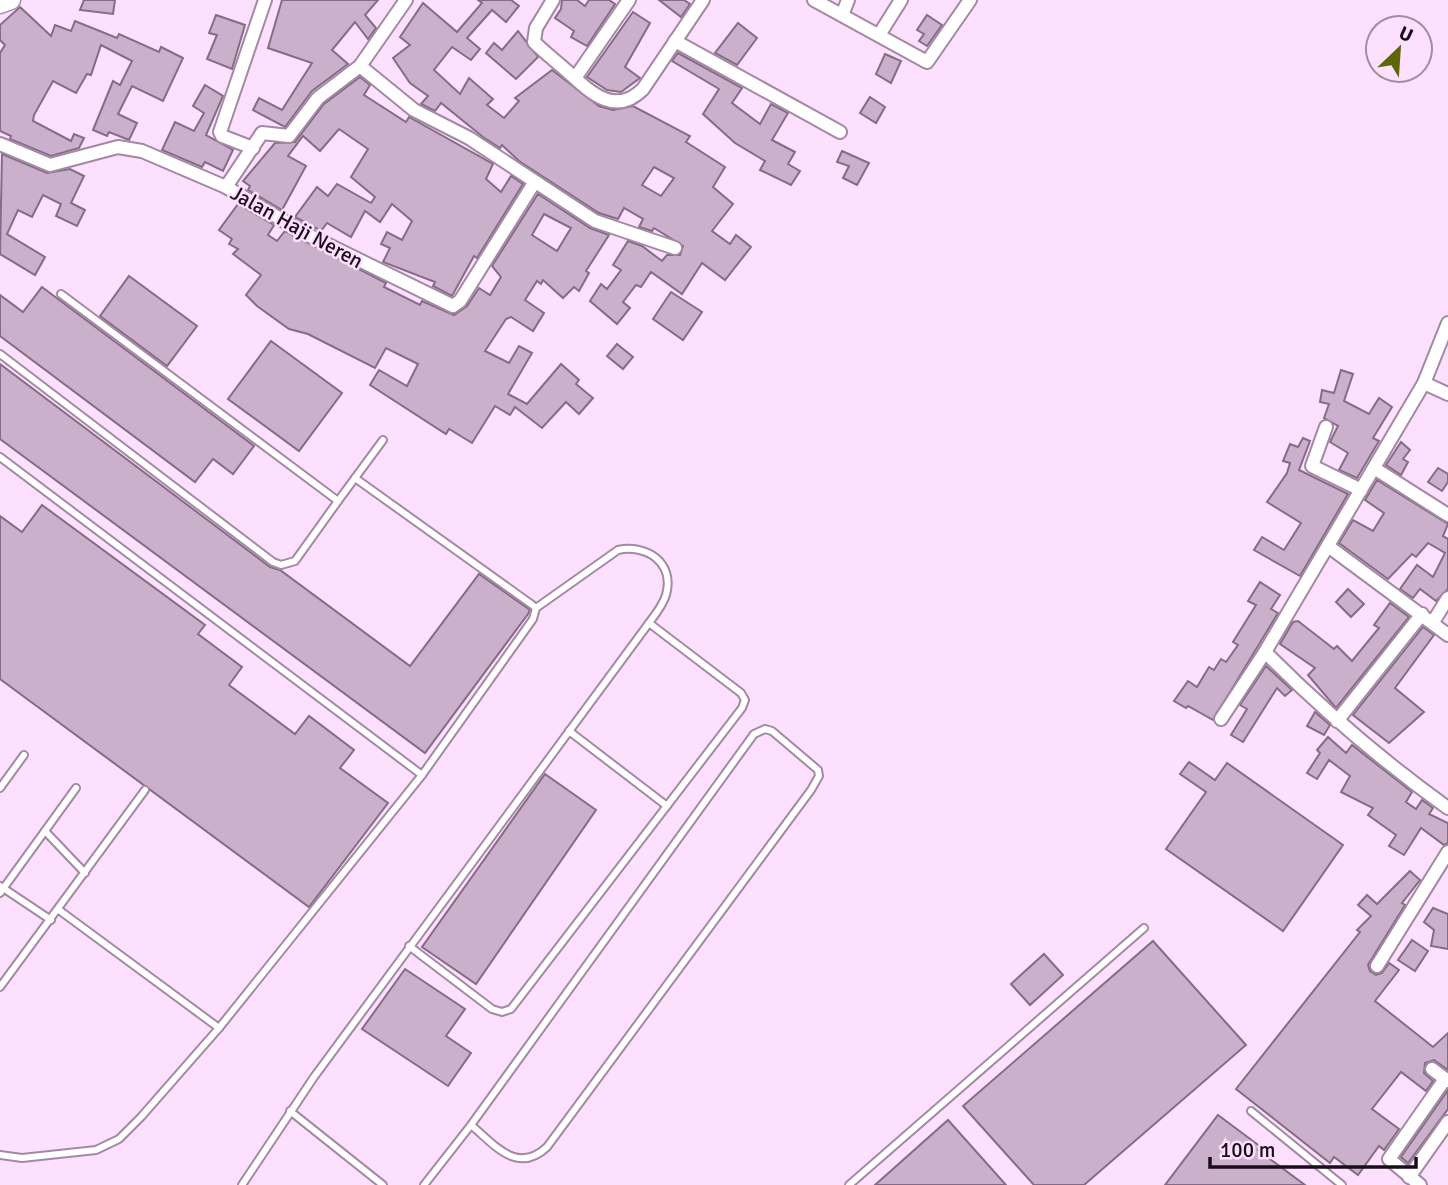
<svg xmlns="http://www.w3.org/2000/svg" width="1448" height="1185" font-family="Signika,sans-serif">
<style>
.building{fill:#cbb0cc;stroke:#856c86;stroke-width:2;fill-rule:evenodd}
.lines{fill:none;stroke-linecap:round;stroke-linejoin:round}
.lane-casing{stroke:#a389a4;stroke-width:10}
.street-casing{stroke:#a389a4;stroke-width:16}
.secondary-casing{stroke:#a389a4;stroke-width:21}
.lane{stroke:#fff;stroke-width:6}
.street{stroke:#fff;stroke-width:12}
.secondary{stroke:#fff;stroke-width:18}
.labels{text-anchor:middle;stroke-width:5;stroke-linejoin:round;paint-order:stroke}
.street-label{font-size:21px;fill:#180e18;stroke:#fde0fe}
</style>
<rect width="100%" height="100%" fill="#fde0fe"/>
<g class="building">
<path d="M84 0H115L113 14 80 10Z"/>
<path d="M282 0H378L365 15 376 28 368 39 355 22 332 50 348 64 312 91 285 127 253 110 259 98 282 110 312 63 268 48Z"/>
<path d="M478 0H511L519 6 506 22 492 10 467 38 480 49 471 60 452 47 434 70 460 94 469 78 493 99 487 105 504 118 519 101 515 98 552 70 599 106 613 110 633 106 690 136 686 142 725 167 713 187 733 204 712 231 730 244 736 235 751 247 725 280 702 263 682 294 651 272 641 287 636 285 623 302 630 308 617 324 590 301 601 284 607 289 621 270 613 265 628 241 642 246 662 261 667 255H680L683 246 654 228 652 231 639 227 643 219 624 208 618 219 599 213 519 161 502 145 500 148 483 137 441 103 435 111 421 104 428 96 410 83 393 58 410 45 400 37 423 3 457 32 482 3ZM654 167 674 178 661 196 642 185Z"/>
<path d="M562 0H577L585 6 589 0H609L615 4 587 46 571 37 574 31 555 18 561 9Z"/>
<path d="M659 0H684L690 4 681 17Z"/>
<path d="M20 7 51 36 55 25 71 31 75 21 117 38 119 34 159 52 161 47 183 58 163 101 132 86 118 114 137 123 129 140 109 132 107 136 93 130 113 81 120 85 132 61 101 45 91 75 87 74 76 93 53 81 34 115 33 121 71 141 74 134 84 138 79 148 51 156 10 139 11 136 0 131V53L5 45 0 40V25Z"/>
<path d="M633 12 650 23 625 67 640 78 621 92 607 90 587 77Z"/>
<path d="M216 15 245 25 232 69 207 59 217 35 209 33Z"/>
<path d="M927 15 942 25 927 46 919 41 924 34 917 30Z"/>
<path d="M738 23 757 38 737 65 715 53Z"/>
<path d="M518 31 538 57 516 79 486 53 494 43 502 50Z"/>
<path d="M678 53 742 88 732 103 760 124 771 104 788 113 772 140 795 152 788 164 800 171 791 185 760 170 765 161 735 143 703 114 719 89 672 61Z"/>
<path d="M885 54 901 61 891 83 876 74Z"/>
<path d="M360 77 370 85 364 95 406 122 409 117 493 164 486 179 501 192 511 176 523 184 477 258 474 256 452 296 433 286 435 282 383 262 390 248 381 244 387 232 402 240 412 221 392 204 380 222 365 211 351 237 327 223 321 231 295 217 317 187 328 196 337 184 371 203 375 197 351 177 368 149 339 129 320 151 303 136 288 156 306 166 282 210 248 190 250 186 243 181 275 143 295 142 324 104Z"/>
<path d="M205 85 223 96 206 135 233 150 223 171 205 162 202 167 162 150 175 122 194 131 204 113 193 106Z"/>
<path d="M870 97 885 107 876 123 860 113Z"/>
<path d="M842 151 869 163 857 185 843 178 849 166 837 162Z"/>
<path d="M2 154 47 173 70 169 84 176 71 203 85 210 77 226 56 216 61 204 43 195 32 217 18 210 7 234 45 257 35 275 0 254Z"/>
<path d="M538 194 590 228 609 235 586 271 589 273 579 291 574 287 563 298 543 280 541 284 537 281 525 300 544 313 533 331 511 317 506 319 485 351 509 363 519 346 532 353 508 394 527 404 561 364 579 380 576 384 593 398 579 414 566 402 542 428 515 407 510 415 495 406 472 443 449 429 446 434 370 385 379 370 407 386 418 364 386 348 375 368 308 334 289 329 257 306 246 295 261 275 233 254 238 249 229 244 232 239 219 230 238 204 274 225 268 235 277 241 285 231 386 283 384 287 420 305 422 301 454 315 467 306 479 288 490 295 501 277 492 266ZM544 214 571 228 557 251 532 235Z"/>
<path d="M129 276 197 326 167 366 100 316Z"/>
<path d="M42 287 254 446 233 474 213 459 195 482 0 336V295L23 312Z"/>
<path d="M671 292 702 312 683 340 653 319Z"/>
<path d="M271 341 342 393 299 451 228 399Z"/>
<path d="M617 344 633 357 623 369 607 356Z"/>
<path d="M0 364 270 567 280 570 410 666 479 574 530 610 528 614 425 753 0 439Z"/>
<path d="M1341 370 1353 374 1344 401 1369 414 1379 398 1392 407 1373 438 1379 441 1357 478 1339 470 1348 453 1330 442 1338 426 1324 418 1329 404 1320 402 1322 390 1334 393Z"/>
<path d="M1303 438 1310 441 1299 470 1348 494 1300 576 1254 550 1262 537 1284 550 1301 523 1267 502 1287 473 1290 463 1283 461 1290 444 1298 447Z"/>
<path d="M1401 442 1410 450 1403 459 1408 462 1401 475 1386 465Z"/>
<path d="M1438 468 1448 474V482L1442 491 1428 482Z"/>
<path d="M1377 480 1448 524 1443 536 1448 539V589L1436 601 1420 589 1413 598 1400 589 1417 565 1433 577 1445 553 1428 543 1416 557 1412 554 1388 579 1339 543 1353 520 1373 531 1384 513 1365 500Z"/>
<path d="M42 505 205 625 198 634 242 667 229 685 295 734 309 716 354 750 340 768 388 803 309 907 0 679V516L22 532Z"/>
<path d="M1260 582 1280 595 1271 609 1278 613 1213 720 1188 706 1186 708 1174 701 1188 681 1197 687 1209 667 1214 670 1221 659 1226 662 1238 645 1233 642 1256 605 1248 601Z"/>
<path d="M1348 589 1364 604 1351 617 1336 602Z"/>
<path d="M1390 603 1409 617 1336 708 1308 675 1315 668 1280 644 1293 622 1298 621 1334 649 1337 646 1352 661 1379 628 1374 625Z"/>
<path d="M1423 627 1434 635 1395 688 1424 712 1389 743 1353 715Z"/>
<path d="M1266 666 1292 690 1285 696 1277 688 1243 742 1231 735 1247 709 1240 705Z"/>
<path d="M1315 712 1330 725 1324 735 1307 726Z"/>
<path d="M1328 737 1346 753 1352 745 1412 792 1406 802 1416 809 1422 800 1433 808 1429 814 1448 823V843L1444 845 1421 828 1404 855 1389 846 1396 835 1368 815 1373 808 1341 792 1350 776 1329 760 1317 779 1307 773 1320 753 1317 750Z"/>
<path d="M1189 762 1215 780 1227 763 1343 845 1283 931 1166 849 1206 792 1180 774Z"/>
<path d="M545 774 596 810 476 984 422 947Z"/>
<path d="M1410 871 1420 880 1402 903 1405 905 1368 965 1370 971 1376 975 1382 973 1389 963 1399 970 1375 1001 1433 1047 1448 1033V1070L1434 1060 1425 1063 1424 1073 1433 1081 1426 1091 1401 1072 1372 1109 1399 1129 1384 1150 1379 1146 1358 1175 1334 1157 1330 1163 1236 1089 1360 932 1357 930 1371 916 1358 905 1367 895 1377 904Z"/>
<path d="M1433 908 1448 914V949L1431 946 1434 930 1424 922Z"/>
<path d="M1412 940 1428 951 1415 971 1398 960Z"/>
<path d="M1153 941 1246 1045 1084 1185H1034L963 1106Z"/>
<path d="M1044 954 1063 975 1030 1005 1011 984Z"/>
<path d="M405 969 465 1009 446 1036 471 1053 448 1086 362 1029Z"/>
<path d="M1448 1090V1109L1408 1163 1401 1157Z"/>
<path d="M1218 1115 1261 1147 1258 1150 1305 1185H1165Z"/>
<path d="M948 1120 1006 1185H875Z"/>
</g>
<g class="lines">
<defs>
<g id="lane">
<path d="M0 354 273 562 281 565 295 561 338 501 61 294"/>
<path d="M0 457 422 775"/>
<path d="M355 478 383 440"/>
<path d="M569 731 667 806"/>
<path d="M0 788 24 755"/>
<path d="M45 831 85 873"/>
<path d="M0 886 51 920"/>
<path d="M0 893 76 788"/>
<path d="M59 910 219 1028"/>
<path d="M409 946 492 1009 502 1012 511 1009 742 708 745 700 741 693 649 623"/>
<path d="M0 987 145 790"/>
<path d="M290 1111 383 1185"/>
<path d="M1251 1111 1342 1185"/>
<path d="M0 1155 22 1158 96 1150 119 1139 141 1117 219 1028 422 775 533 619 536 608 531 604 355 478 338 501"/>
<path d="M242 1185 314 1077 649 623C655 615 663 605 666 595 675 562 646 544 618 550L536 608"/>
<path d="M424 1185 471 1125 754 734 765 729 772 731 818 770 819 776 811 790 547 1147C517 1175 495 1145 471 1125"/>
<path d="M849 1185 1144 928"/>
</g>
<g id="street">
<path d="M553 0 536 28 534 42C545 53 556 61 568 72 590 92 615 117 643 89L703 0"/>
<path d="M814 0 927 62 970 0"/>
<path d="M842 15 848 0"/>
<path d="M879 35 901 0"/>
<path d="M675 41 840 132"/>
<path d="M360 66 414 110 469 138 595 221 675 248"/>
<path d="M575 78 629 0"/>
<path d="M0 144 50 165 118 147 142 151 226 187 308 235 453 306 460 301 534 183"/>
<path d="M253 148 222 136 220 132 265 0"/>
<path d="M226 187 262 133 289 136 318 98 360 66 406 0"/>
<path d="M1448 323 1424 383 1265 652C1322 709 1382 761 1448 808"/>
<path d="M1424 383 1448 394"/>
<path d="M1326 427 1312 466 1361 490"/>
<path d="M1374 468 1448 515"/>
<path d="M1328 546 1448 635"/>
<path d="M1433 622 1448 598"/>
<path d="M1221 719 1265 652"/>
<path d="M1337 721 1422 614"/>
<path d="M1377 966 1448 852"/>
<path d="M1432 1069 1448 1081"/>
<path d="M1409 1177 1448 1122"/>
<path d="M1420 1185 1389 1159 1445 1079"/>
</g>
<path id="secondary" d="M0 4 11 0"/>
</defs>
<use href="#lane" class="lane-casing"/>
<use href="#street" class="street-casing"/>
<use href="#secondary" class="secondary-casing"/>
<use href="#lane" class="lane"/>
<use href="#street" class="street"/>
<use href="#secondary" class="secondary"/>
</g>
<g class="labels">
<g class="street-label">
<text transform="translate(297 227) rotate(29)" y="7">Jalan Haji Neren</text>
</g>
</g>
<g transform="translate(1399 49) rotate(25)"><circle r="33" fill="#fde0fe" stroke="#a18ca2" stroke-width="2"/>
<path d="M0-5L12 26L0 18L-12 26Z" fill="#5e6708"/>
<text y="-10" font-size="19" font-weight="bold" text-anchor="middle" fill="#180e18">U</text>
</g>
<path d="M1210 1157v10h206v-10" fill="none" stroke="#180e18" stroke-width="3.5"/>
<text x="1220" y="1157" font-size="21" fill="#180e18" stroke="#fde0fe" stroke-width="5" paint-order="stroke">100 m</text>
</svg>
